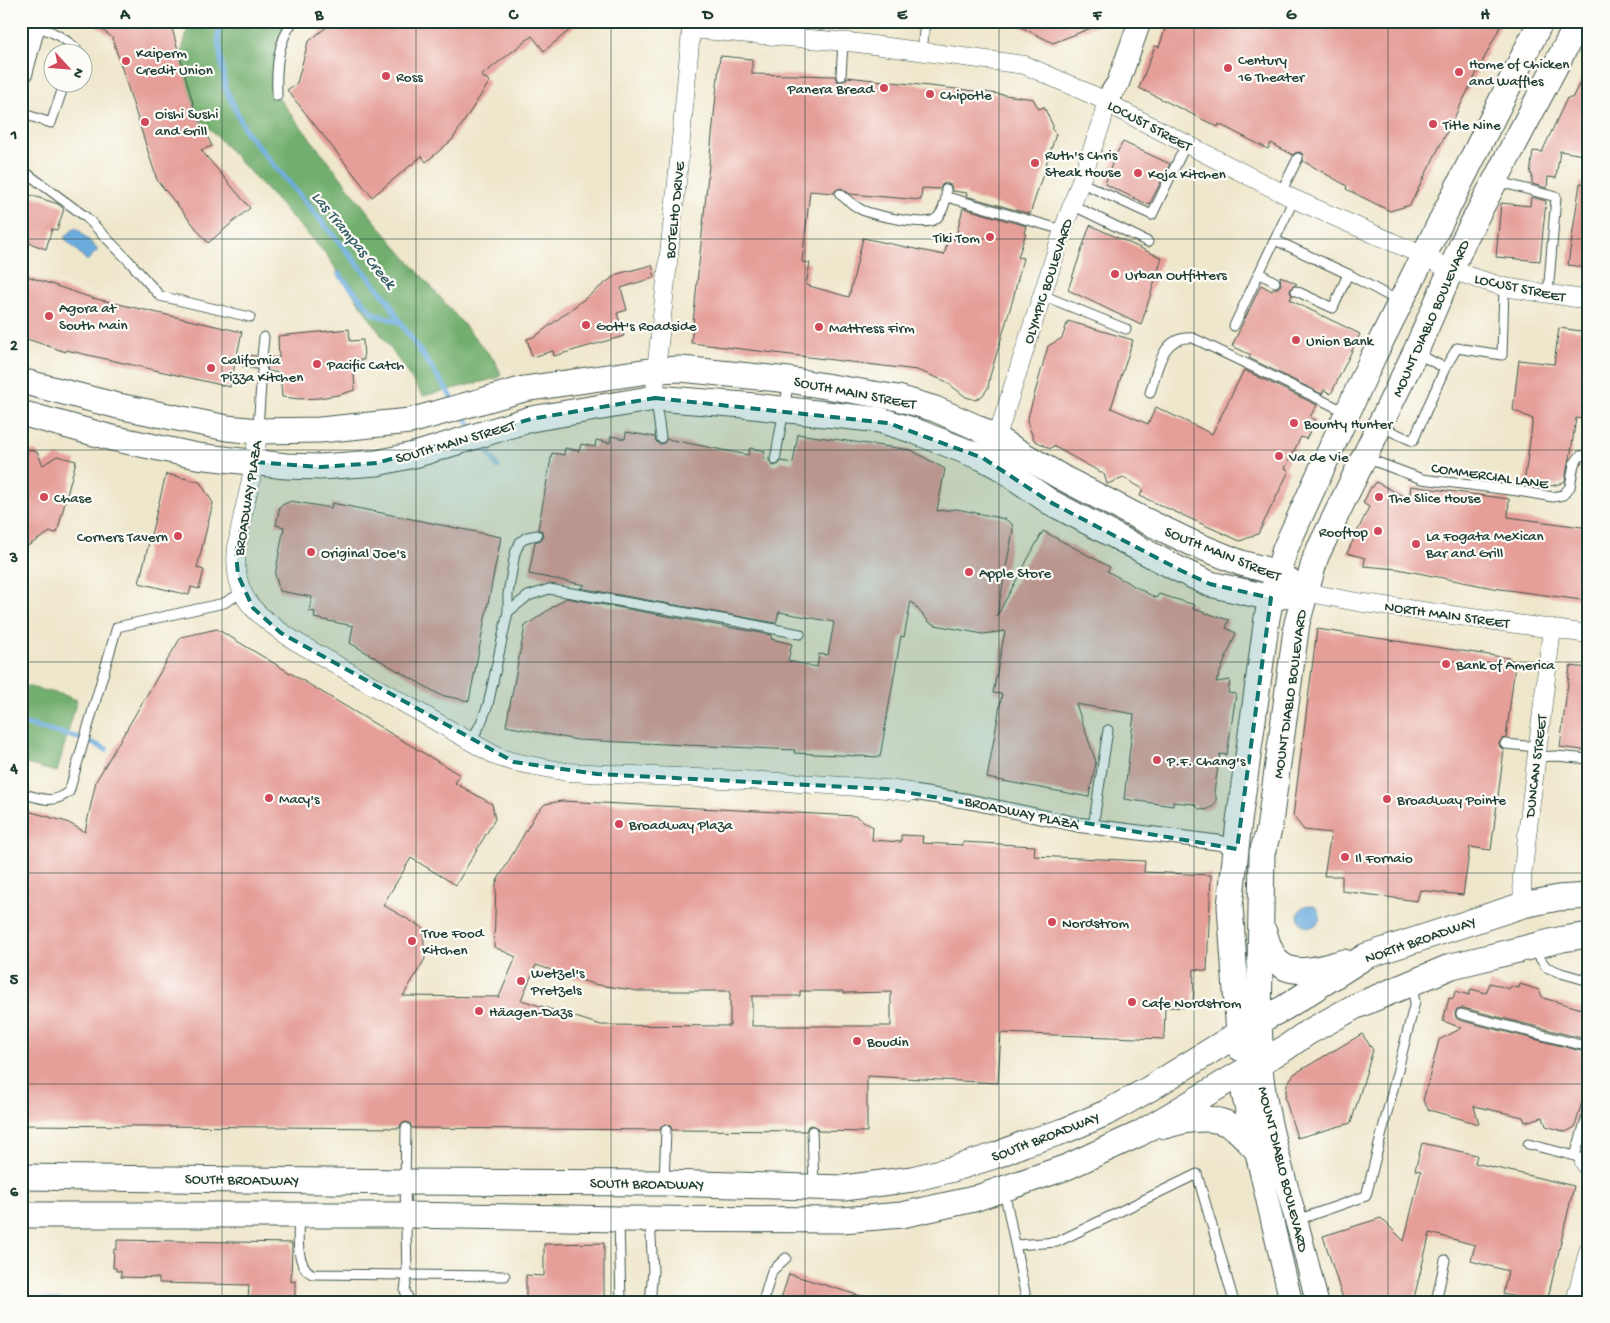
<svg xmlns="http://www.w3.org/2000/svg" width="1610" height="1323" font-family="'Gochi Hand',sans-serif">
<style>
.forest{fill:#72af6e;stroke:#487651}
.water{fill:#6bacde;stroke:#457489}
.lines{fill:none;stroke-linecap:round;stroke-linejoin:round}
.stream{stroke:#6bacde;stroke-width:5.5}
.building{fill:#e59e98;fill-rule:evenodd}
.service-casing{stroke:#3e564b;stroke-width:11}
.pedestrian-casing{stroke:#3e564b;stroke-width:16}
.minor-casing{stroke:#3e564b;stroke-width:19}
.tertiary-casing{stroke:#3e564b;stroke-width:24}
.secondary-casing{stroke:#3e564b;stroke-width:27}
.service{stroke:#fff;stroke-width:9}
.pedestrian{stroke:#fff;stroke-width:14}
.minor{stroke:#fff;stroke-width:18}
.tertiary{stroke:#fff;stroke-width:22}
.secondary{stroke:#fff;stroke-width:25}
.marked{fill:#0f766e;fill-opacity:0.2;stroke:#0f766e;stroke-width:4;stroke-dasharray:10 6;stroke-linejoin:round}
.grid{fill:none;stroke:#1f3d34;stroke-width:1;stroke-opacity:0.55}
.poi-dot{fill:#d1495b;stroke:#fdfcf7;stroke-width:2}
.labels{text-anchor:middle;stroke-width:4.5;stroke-linejoin:round;paint-order:stroke}
.poi-label{font-size:15px;fill:#1f3d34;stroke:#fdfcf7;text-anchor:start}
.street-label{font-size:15px;fill:#1f3d34;stroke:#fdfcf7}
.water-label{font-size:16px;font-style:italic;fill:#365e67;stroke:#fdfcf7}
.neatline{fill:none;stroke:#1f3d34;stroke-width:2}
.grid-label{font-size:16px;text-anchor:middle;font-weight:bold;fill:#1f3d34}
</style>
<rect width="100%" height="100%" fill="#fdfcf7"/>
<filter id="ink" filterUnits="userSpaceOnUse"><feTurbulence type="fractalNoise" baseFrequency=".02" numOctaves="2"/><feDisplacementMap in="SourceGraphic" scale="10" xChannelSelector="R" yChannelSelector="G"/><feConvolveMatrix kernelMatrix="1 2 1 2 8 2 1 2 1" color-interpolation-filters="sRGB"/></filter>
<filter id="wash" filterUnits="userSpaceOnUse"><feTurbulence type="fractalNoise" baseFrequency=".0096" numOctaves="4" result="noise"/><feDisplacementMap in="SourceGraphic" scale="20" xChannelSelector="R" yChannelSelector="G"/><feGaussianBlur stdDeviation="1.12" result="paint"/><feColorMatrix in="noise" values="0 0 0 0 0 0 0 0 0 0 0 0 0 0 0 0 0 1.4 0 .05"/><feComposite in="paint" operator="in"/></filter>
<g filter="url(#wash)">
<rect width="100%" height="100%" fill="#efe7cc"/>
<g class="forest">
<path d="M190 21H293L286 31 277 96 382 230 495 361 501 374 498 378 423 396 325 253 196 114 180 58Z"/>
<path d="M21 685 64 695 77 700 57 772 21 763Z"/>
</g>
<g class="water">
<path d="M76 227 98 250 87 261 64 238Z"/>
<circle cx="1309" cy="916" r="11"/>
</g>
<g class="lines">
<g class="stream">
<path d="M221 21 218 36 225 87 246 132 388 300 400 322 455 402"/>
<path d="M339 274 374 314 400 322"/>
<path d="M463 414 474 431"/>
<path d="M481 441 498 467"/>
<path d="M21 723 83 739 106 749"/>
<path d="M21 1297 63 1302"/>
</g>
</g>
<g id="blocks">
<g class="building">
<path d="M89 21H170L196 114 212 146 201 150 250 208 208 243 157 180 112 37Z"/>
<path d="M334 21H581L544 51 532 36 481 76 490 81 452 140 426 162 422 156 372 197 287 90 297 83 308 42Z"/>
<path d="M1009 21H1106V22L1053 43Z"/>
<path d="M1168 21H1503L1410 205 1390 211 1346 189 1347 186 1303 161V155L1300 152 1295 153 1293 155 1271 143 1268 149 1219 124 1218 127 1139 88 1155 46 1159 47Z"/>
<path d="M720 56 752 59V74L835 76 837 81 841 82 846 80 847 77 984 92 1033 99 1039 109 1044 107 1053 126 1051 128 1056 134 1030 214 966 196 967 193 952 191 951 185 946 183 942 184 940 189 922 188 921 200 850 194 841 188 836 190 834 193 810 191 802 262 810 263 806 285 849 297 863 238 944 255 949 237 955 240 963 208 1026 226 1024 233H1026L1018 257 1023 258 1013 299 990 376 988 388 983 395 976 400 966 397 945 381 917 370 691 343Z"/>
<path d="M1589 65V156L1560 151 1556 178 1548 177 1547 188 1532 184V174H1530L1533 151 1542 152 1567 98H1572Z"/>
<path d="M1123 142 1170 164 1149 205 1105 184 1114 158Z"/>
<path d="M1580 183 1589 184V268L1568 265Z"/>
<path d="M21 192 58 204 64 209 57 230 52 229 46 249 21 240Z"/>
<path d="M1531 197 1546 201 1540 261 1496 257 1501 203 1530 206Z"/>
<path d="M1090 225 1162 258 1141 325 1068 290Z"/>
<path d="M652 265 655 277 621 288 627 310 617 313 624 336 554 356 553 351 532 357 527 339 536 336 617 274Z"/>
<path d="M21 274 92 298 242 332 230 387 66 350V352L21 337Z"/>
<path d="M1280 276 1297 284 1291 288 1290 292 1292 295 1290 300 1360 334 1331 394 1324 390 1322 394 1249 358 1251 355 1232 346 1261 285 1272 291 1274 288H1278L1281 285Z"/>
<path d="M1068 321 1133 340 1111 408 1148 424 1156 407 1212 434 1244 370 1317 405 1310 417 1316 420 1306 439 1301 437 1285 468 1289 471 1258 534 1240 541 1140 496 1143 489 1124 478 1107 484 1104 474 1053 446 1050 449 1034 440 1027 421 1048 346 1062 338Z"/>
<path d="M1559 328 1589 332V420L1576 418 1570 459 1568 463 1565 481 1559 484 1551 486 1524 483 1533 419 1513 410 1519 360 1554 364Z"/>
<path d="M349 329 350 341 363 340 364 360H353L355 390 338 395 319 398 300 399 282 397 280 373 268 371 267 367 263 364 259 365 256 369 243 367 244 355 256 356 258 362 262 363 267 361 268 357 279 358 278 336Z"/>
<path d="M626 432 655 437 656 441 659 444 664 443 667 439 748 455 750 448 765 451 763 458 769 459 771 464 774 466 779 464 781 461 793 463 798 434 911 450 945 469 937 511 957 509 1005 519 1012 524 1013 530 997 616 1043 531 1110 567 1107 571 1156 598 1159 594 1195 605 1193 609 1229 620 1226 628 1236 633 1216 682 1230 680 1228 693 1236 694 1227 755 1220 754 1214 792 1216 796V802L1212 807 1206 810 1199 809 1194 804 1173 802V806L1124 799 1134 714 1076 704 1096 762 1089 797 987 778 1002 694 993 693 1005 631 983 634 935 625 929 622 911 601 904 637 901 636 880 757 794 753 795 750 577 740 506 726 525 626 566 598 772 635 771 639 792 644 788 661 817 667 819 654 828 655 834 622 779 612 776 623 580 588 585 585 529 574 535 542 541 540 543 537 542 531 538 529 552 453 564 455 565 448 579 451 581 444 595 447 596 440 610 443 611 436 625 439Z"/>
<path d="M21 448 37 452 43 465 57 456 76 461 57 533 50 532 21 550Z"/>
<path d="M166 474 200 482 213 503 197 568 204 570 199 589 191 587 189 595 139 583Z"/>
<path d="M1376 482 1409 499 1411 486 1509 499 1508 517 1589 528V601L1493 588 1398 569 1364 566 1365 558 1347 553 1369 507 1363 503 1371 487H1373Z"/>
<path d="M291 501 331 508 332 503 501 537 469 701 440 695 350 643 353 626 314 618 315 612 309 611 312 597 280 591 275 575 284 527 276 525 280 506Z"/>
<path d="M217 629 460 775 455 783 492 804 495 819 456 885 411 858 383 905 423 928 425 959 403 996 499 997 516 957 494 947 496 883 535 815 545 804 562 801 855 816 873 827 872 840 901 842V835L923 836 922 843 963 845V842L1035 846 1034 856 1145 861 1144 872 1211 875 1207 971 1194 969 1193 1008 1165 1007 1164 1039 1001 1033 998 1083 867 1076V1132L818 1131 817 1127 812 1125 808 1126 806 1131 672 1130 670 1125 666 1124 661 1126 660 1130 412 1128 410 1123 406 1122 401 1124 400 1128 21 1125V809L67 822 85 832 96 781 181 637ZM536 965 593 984 638 991H730V1026L601 1025 521 1000ZM800 991H843L844 993 891 992V1026H752V996H800Z"/>
<path d="M1317 629 1509 658 1515 665 1506 738 1502 739 1499 743 1500 747 1504 750 1491 850 1470 847 1463 895 1420 890 1417 901 1342 891V876H1324L1331 833 1304 830 1293 816Z"/>
<path d="M1570 666 1589 668V751L1560 747Z"/>
<path d="M1490 983 1509 989 1511 986 1519 988 1520 984 1539 990 1543 998 1589 1011V1040L1463 1008 1457 1009 1455 1013 1456 1018 1459 1020 1589 1053V1076L1575 1127 1566 1132 1546 1126 1543 1117 1525 1122 1523 1117 1474 1106 1479 1124 1429 1110 1423 1101 1439 1040 1462 1028 1443 1021 1449 998 1453 999 1455 991 1469 995 1471 989 1486 993Z"/>
<path d="M1362 1034 1373 1050 1351 1123 1297 1138 1285 1098 1287 1084 1294 1074Z"/>
<path d="M1422 1143 1477 1155 1475 1163 1574 1186 1547 1302H1538L1503 1294 1508 1271 1471 1261 1475 1245 1430 1233 1413 1302H1396L1370 1296V1302H1344L1323 1236 1381 1218 1404 1241 1421 1171 1415 1170Z"/>
<path d="M117 1240 292 1243 291 1282 295 1281V1302L248 1301 249 1285 159 1283V1278L121 1277V1271H116V1268H113L114 1249H117Z"/>
<path d="M604 1243V1302H526V1275L544 1276V1244Z"/>
<path d="M789 1274 867 1298 866 1302H780Z"/>
</g>
</g>
</g>
<g filter="url(#ink)">
<use href="#blocks" fill-opacity="0" stroke="#3e564b" stroke-width="1"/>
<g class="lines">
<defs>
<g id="service">
<path d="M35 27C52 30 63 38 76 48L75 52"/>
<path d="M922 52 925 21"/>
<path d="M841 76 843 42"/>
<path d="M277 96C276 68 277 44 293 21"/>
<path d="M21 113 51 123 65 82"/>
<path d="M21 169 86 217 128 260 160 296 250 317"/>
<path d="M1496 181 1556 197 1548 294"/>
<path d="M1080 182 1152 215 1186 144"/>
<path d="M1281 192 1298 158"/>
<path d="M840 194C847 200 854 206 862 210 873 215 922 226 934 220 943 215 947 199 946 189"/>
<path d="M947 197 1063 230"/>
<path d="M1072 205 1148 242"/>
<path d="M1275 240 1348 274 1400 302"/>
<path d="M1259 273 1275 282"/>
<path d="M1296 291 1333 308 1348 274"/>
<path d="M1042 295 1126 329"/>
<path d="M1234 326 1294 199"/>
<path d="M1416 353 1445 368 1457 348 1502 355 1504 287"/>
<path d="M262 357 264 337"/>
<path d="M1150 393C1158 369 1161 335 1193 338L1346 412"/>
<path d="M656 401 661 438"/>
<path d="M1381 427 1413 441 1445 368"/>
<path d="M258 428 262 370"/>
<path d="M1366 458 1422 479 1518 491 1553 497 1563 495 1570 487 1574 464 1580 456 1589 455"/>
<path d="M775 460 789 381"/>
<path d="M508 612 528 596 549 589 739 622 800 634"/>
<path d="M471 741 480 725 488 705 508 612V594L515 553 520 542 527 537 537 535"/>
<path d="M1505 744 1537 747"/>
<path d="M1537 757 1556 756 1589 759"/>
<path d="M21 793C40 798 52 805 69 792L117 627 224 603 243 592"/>
<path d="M1093 827 1108 730"/>
<path d="M1533 948 1546 967 1561 973 1589 981"/>
<path d="M1461 1014 1589 1047"/>
<path d="M406 1128 405 1182 407 1275 405 1291 410 1302"/>
<path d="M812 1131 814 1185"/>
<path d="M1528 1144 1575 1156 1584 1162"/>
<path d="M1575 1156 1589 1109"/>
<path d="M664 1182 666 1130"/>
<path d="M1004 1190 1025 1293"/>
<path d="M299 1217C298 1233 295 1266 312 1274L505 1276"/>
<path d="M619 1220 621 1302"/>
<path d="M650 1220 653 1271 650 1302"/>
<path d="M1297 1220 1366 1196 1415 1002 1411 984"/>
<path d="M1016 1245 1057 1242 1197 1174 1234 1302"/>
<path d="M763 1302 772 1271 786 1258"/>
<path d="M1436 1302 1445 1260"/>
</g>
<path id="pedestrian" d="M910 792 967 801 1080 825 1221 843 1237 849"/>
<g id="minor">
<path d="M691 29 858 43 1025 65 1106 101 1126 113 1294 199 1424 256 1450 270 1504 287 1589 300"/>
<path d="M655 398 656 370 677 182 692 21"/>
<path d="M258 431C256 449 254 467 250 484 242 523 222 574 253 608 265 621 281 632 295 641L498 757 514 762 567 772 784 782 887 789 910 792"/>
<path d="M990 447 1002 421 1063 230 1102 122 1106 101"/>
<path d="M1305 592 1357 602 1589 634"/>
<path d="M1523 905 1522 878 1552 628"/>
<path d="M1584 1162 1589 1171"/>
<path d="M1575 1302 1589 1248"/>
</g>
<g id="tertiary">
<path d="M21 74 35 21"/>
<path d="M1106 101 1118 83 1140 21"/>
<path d="M1261 1062C1265 1116 1282 1168 1296 1220 1304 1247 1310 1274 1317 1302"/>
<path d="M1241 1073 1243 1095 1291 1302"/>
</g>
<g id="secondary">
<path d="M21 381 118 406 227 428 258 431 320 430 410 421 524 389 656 370 681 369 789 380 898 398 935 409 976 427 1061 477 1142 519 1192 543 1241 563 1278 573 1305 592"/>
<path d="M21 413 112 438 197 456 286 466 320 467 377 463 418 454 531 419 655 398 744 405 880 420 912 430 983 458 998 466 1050 502 1180 570 1210 584 1271 598 1305 592"/>
<path d="M1264 932C1267 941 1270 953 1277 961 1293 979 1324 967 1344 962"/>
<path d="M1240 1048 1230 906 1239 821 1267 618 1271 598 1285 549 1373 357 1541 21"/>
<path d="M1261 1062 1259 1021 1262 853 1269 830 1297 623 1316 556 1415 353 1463 242 1579 21"/>
<path d="M1165 1126C1186 1119 1211 1114 1232 1126 1240 1131 1248 1141 1255 1148"/>
<path d="M21 1177 405 1182 664 1183 844 1188 912 1179 953 1169 997 1155 1023 1144 1064 1131 1106 1113 1149 1089 1259 1021 1284 1008 1366 956 1523 905 1558 898 1589 896"/>
<path d="M21 1215H406L619 1219 842 1220 902 1215 974 1199 1067 1167 1139 1134 1241 1073 1284 1049 1307 1033 1354 1007 1452 966 1563 939 1589 935"/>
</g>
</defs>
<use href="#service" class="service-casing"/>
<use href="#pedestrian" class="pedestrian-casing"/>
<use href="#minor" class="minor-casing"/>
<use href="#tertiary" class="tertiary-casing"/>
<use href="#secondary" class="secondary-casing"/>
<use href="#service" class="service"/>
<use href="#pedestrian" class="pedestrian"/>
<use href="#minor" class="minor"/>
<use href="#tertiary" class="tertiary"/>
<use href="#secondary" class="secondary"/>
</g>
</g>
<path class="marked" d="M655 398 888 423 983 458 1050 502 1180 570 1210 584 1271 598 1237 849 887 789 597 774 514 762 281 633 253 608 238 575 236 553 255 462 320 467 377 463 531 419Z"/>
<path class="grid" d="M222 21V1302M416 21V1302M611 21V1302M805 21V1302M999 21V1302M1194 21V1302M1388 21V1302M21 239H1589M21 450H1589M21 662H1589M21 873H1589M21 1084H1589"/>
<g class="poi-dot">
<circle cx="126" cy="61" r="5"/>
<circle cx="1228" cy="68" r="5"/>
<circle cx="1459" cy="72" r="5"/>
<circle cx="386" cy="76" r="5"/>
<circle cx="884" cy="88" r="5"/>
<circle cx="930" cy="94" r="5"/>
<circle cx="145" cy="122" r="5"/>
<circle cx="1433" cy="124" r="5"/>
<circle cx="1035" cy="163" r="5"/>
<circle cx="1138" cy="173" r="5"/>
<circle cx="990" cy="237" r="5"/>
<circle cx="1115" cy="274" r="5"/>
<circle cx="49" cy="316" r="5"/>
<circle cx="586" cy="325" r="5"/>
<circle cx="819" cy="327" r="5"/>
<circle cx="1296" cy="340" r="5"/>
<circle cx="317" cy="364" r="5"/>
<circle cx="211" cy="368" r="5"/>
<circle cx="1294" cy="423" r="5"/>
<circle cx="1279" cy="456" r="5"/>
<circle cx="44" cy="497" r="5"/>
<circle cx="1379" cy="497" r="5"/>
<circle cx="1378" cy="531" r="5"/>
<circle cx="178" cy="536" r="5"/>
<circle cx="1416" cy="544" r="5"/>
<circle cx="311" cy="552" r="5"/>
<circle cx="969" cy="572" r="5"/>
<circle cx="1446" cy="664" r="5"/>
<circle cx="1157" cy="760" r="5"/>
<circle cx="269" cy="798" r="5"/>
<circle cx="1387" cy="799" r="5"/>
<circle cx="619" cy="824" r="5"/>
<circle cx="1345" cy="857" r="5"/>
<circle cx="1052" cy="922" r="5"/>
<circle cx="412" cy="941" r="5"/>
<circle cx="521" cy="981" r="5"/>
<circle cx="1132" cy="1002" r="5"/>
<circle cx="479" cy="1011" r="5"/>
<circle cx="857" cy="1041" r="5"/>
</g>
<g class="labels">
<g class="poi-label">
<text x="136" y="57">Kaiperm<tspan x="136" dy="17">Credit Union</tspan></text>
<text x="1238" y="64">Century<tspan x="1238" dy="17">16 Theater</tspan></text>
<text x="1469" y="68">Home of Chicken<tspan x="1469" dy="17">and Waffles</tspan></text>
<text x="396" y="81">Ross</text>
<text x="874" y="93" text-anchor="end">Panera Bread</text>
<text x="940" y="99">Chipotle</text>
<text x="155" y="118">Oishi Sushi<tspan x="155" dy="17">and Grill</tspan></text>
<text x="1443" y="129">Title Nine</text>
<text x="1045" y="159">Ruth's Chris<tspan x="1045" dy="17">Steak House</tspan></text>
<text x="1148" y="178">Koja Kitchen</text>
<text x="980" y="242" text-anchor="end">Tiki Tom</text>
<text x="1125" y="279">Urban Outfitters</text>
<text x="59" y="312">Agora at<tspan x="59" dy="17">South Main</tspan></text>
<text x="596" y="330">Gott's Roadside</text>
<text x="829" y="332">Mattress Firm</text>
<text x="1306" y="345">Union Bank</text>
<text x="221" y="364">California<tspan x="221" dy="17">Pizza Kitchen</tspan></text>
<text x="327" y="369">Pacific Catch</text>
<text x="1304" y="428">Bounty Hunter</text>
<text x="1289" y="461">Va de Vie</text>
<text x="54" y="502">Chase</text>
<text x="1389" y="502">The Slice House</text>
<text x="1368" y="536" text-anchor="end">Rooftop</text>
<text x="1426" y="540">La Fogata Mexican<tspan x="1426" dy="17">Bar and Grill</tspan></text>
<text x="168" y="541" text-anchor="end">Corners Tavern</text>
<text x="321" y="557">Original Joe's</text>
<text x="979" y="577">Apple Store</text>
<text x="1456" y="669">Bank of America</text>
<text x="1167" y="765">P.F. Chang's</text>
<text x="279" y="803">Macy's</text>
<text x="1397" y="804">Broadway Pointe</text>
<text x="629" y="829">Broadway Plaza</text>
<text x="1355" y="862">Il Fornaio</text>
<text x="1062" y="927">Nordstrom</text>
<text x="422" y="937">True Food<tspan x="422" dy="17">Kitchen</tspan></text>
<text x="531" y="977">Wetzel's<tspan x="531" dy="17">Pretzels</tspan></text>
<text x="1142" y="1007">Cafe Nordstrom</text>
<text x="489" y="1016">Häagen-Dazs</text>
<text x="867" y="1046">Boudin</text>
</g>
<g class="street-label">
<text transform="translate(1150 125) rotate(28)" y="5">LOCUST STREET</text>
<text transform="translate(674 210) rotate(-84)" y="5">BOTELHO DRIVE</text>
<text transform="translate(1047 281) rotate(-72)" y="5">OLYMPIC BOULEVARD</text>
<text transform="translate(1520 287) rotate(12)" y="5">LOCUST STREET</text>
<text transform="translate(1430 318) rotate(-66)" y="5">MOUNT DIABLO BOULEVARD</text>
<text transform="translate(855 392) rotate(11)" y="5">SOUTH MAIN STREET</text>
<text transform="translate(455 441) rotate(-16)" y="5">SOUTH MAIN STREET</text>
<text transform="translate(1490 475) rotate(8)" y="5">COMMERCIAL LANE</text>
<text transform="translate(247 498) rotate(-81)" y="5">BROADWAY PLAZA</text>
<text transform="translate(1223 553) rotate(22)" y="5">SOUTH MAIN STREET</text>
<text transform="translate(1447 614) rotate(8)" y="5">NORTH MAIN STREET</text>
<text transform="translate(1289 694) rotate(-82)" y="5">MOUNT DIABLO BOULEVARD</text>
<text transform="translate(1535 766) rotate(-83)" y="5">DUNCAN STREET</text>
<text transform="translate(1022 812) rotate(12)" y="5">BROADWAY PLAZA</text>
<text transform="translate(1420 939) rotate(-19)" y="5">NORTH BROADWAY</text>
<text transform="translate(1045 1136) rotate(-21)" y="5">SOUTH BROADWAY</text>
<text transform="translate(1284 1169) rotate(76)" y="5">MOUNT DIABLO BOULEVARD</text>
<text transform="translate(242 1179) rotate(1)" y="5">SOUTH BROADWAY</text>
<text transform="translate(647 1183) rotate(1)" y="5">SOUTH BROADWAY</text>
</g>
<g class="water-label">
<text transform="translate(355 239) rotate(50)" y="6">Las Trampas Creek</text>
</g>
</g>
<rect width="1610" height="1323" fill="none" stroke="#fdfcf7" stroke-width="55"/>
<g transform="translate(68 68) rotate(116)"><circle r="24" fill="#fdfcf7" stroke="#a4b0a9"/>
<path d="M0-4L9 19L0 12L-9 19Z" fill="#d1495b"/>
<text y="-8" font-size="14" font-weight="bold" text-anchor="middle" fill="#1f3d34">N</text>
</g>
<rect x="28" y="28" width="1554" height="1268" class="neatline"/>
<g class="grid-label">
<text x="125" y="19">A</text>
<text x="319" y="19">B</text>
<text x="513" y="19">C</text>
<text x="708" y="19">D</text>
<text x="902" y="19">E</text>
<text x="1097" y="19">F</text>
<text x="1291" y="19">G</text>
<text x="1485" y="19">H</text>
<text x="14" y="139">1</text>
<text x="14" y="350">2</text>
<text x="14" y="562">3</text>
<text x="14" y="773">4</text>
<text x="14" y="984">5</text>
<text x="14" y="1196">6</text>
</g>
</svg>
